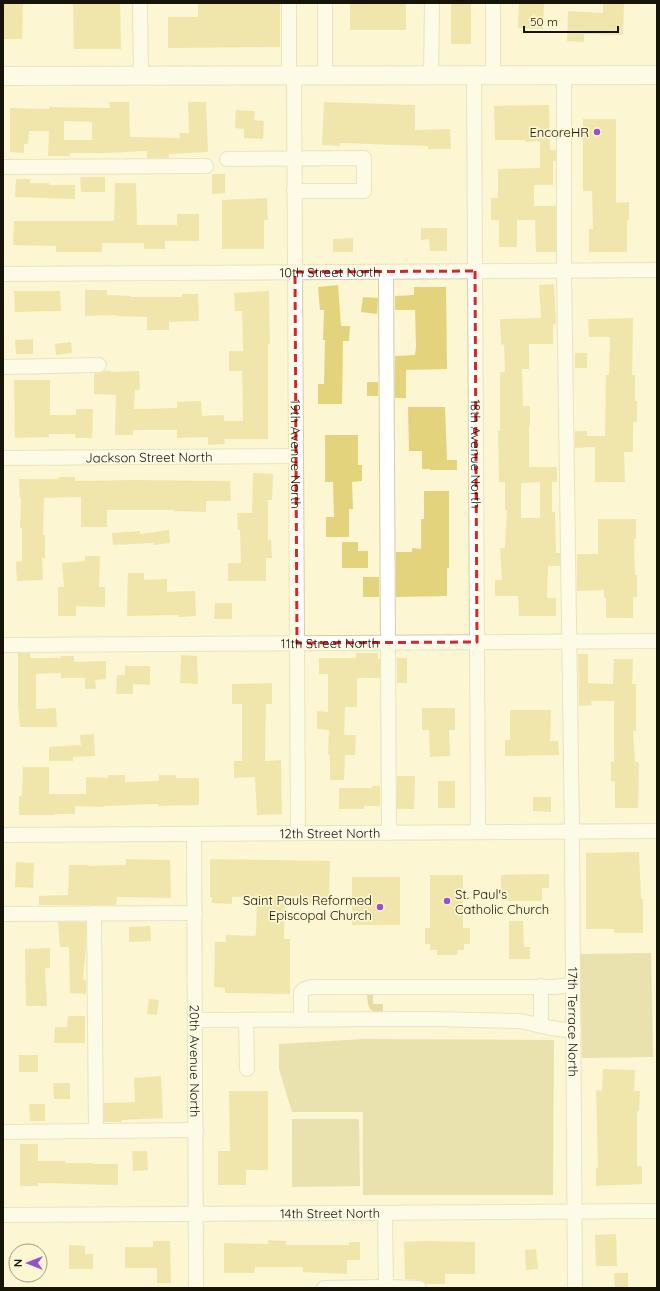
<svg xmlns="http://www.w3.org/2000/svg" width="660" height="1291" font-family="Quicksand,sans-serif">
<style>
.green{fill:#d3c784}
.forest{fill:#cebf68}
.building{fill:#e2d37c;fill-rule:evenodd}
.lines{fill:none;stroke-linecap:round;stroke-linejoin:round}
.minor-casing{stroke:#d3cdaa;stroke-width:16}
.major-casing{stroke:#d3cdaa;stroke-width:20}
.minor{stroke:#fff;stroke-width:14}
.major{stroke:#fff;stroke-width:18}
.marked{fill:none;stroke:#d62828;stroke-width:3;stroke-dasharray:8 5;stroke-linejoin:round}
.poi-dot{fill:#9852c6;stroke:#fcf6d2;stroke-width:1.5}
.labels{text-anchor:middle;stroke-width:3.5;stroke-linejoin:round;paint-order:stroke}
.poi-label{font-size:13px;fill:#161307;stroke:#fcf6d2;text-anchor:end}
.street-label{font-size:13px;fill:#161307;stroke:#fcf6d2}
</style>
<rect width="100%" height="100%" fill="#fcf6d2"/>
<g class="green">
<path d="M651 953 653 1057 582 1058 580 954Z"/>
<path d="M364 1039 554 1040 553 1195H363V1112H292L279 1069V1044Z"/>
<path d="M359 1119 360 1186 292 1187V1119Z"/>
</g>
<path class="forest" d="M373 994V1004H383V1014L382 1015C369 1011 368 1008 367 995Z"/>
<g class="building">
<path d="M3 3H23L22 39H3Z"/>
<path d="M73 3H120L121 49H74Z"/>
<path d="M198 3H280V47L168 48V17H198Z"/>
<rect x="350" y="3" width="56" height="27"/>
<rect x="451" y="3" width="20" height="41"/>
<path d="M519 3H544L543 29 518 28Z"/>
<path d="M603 3H624L623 35 584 34V42L567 41 568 11 603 13Z"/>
<path d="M109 102H129L130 137 180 138 179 133H189L188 102H206L208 152 169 154V158H147V151L106 153H70V156H48L49 131H29L28 144H24V153L10 152V108L49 109V107L110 108ZM64 121 92 122V140H64Z"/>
<path d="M324 102 415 105V130L450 129 451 149H428V146L340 143V146L322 145Z"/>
<path d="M549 105 550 150H556V161H553V185H534V206H556V252H536L535 220H517V247H499V220H491V198H498V169L540 168V141L525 142V140H495L494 106Z"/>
<path d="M236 110 255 111 254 120 264 121 263 139 244 138V129L235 128Z"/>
<path d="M583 119H616V203L629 202V220H627V252H589V229H593L592 191H583Z"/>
<path d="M212 174H225V193L212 194Z"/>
<path d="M80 177H105V192H81Z"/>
<path d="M16 179H30V183H49V185H75V199L15 197Z"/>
<path d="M115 183H136L137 225H177V214H199V241H165V249H144V243H102V252H56V246L13 245 14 221H112L114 220Z"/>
<path d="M267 198 268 220H264V249H222V200Z"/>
<path d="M421 228H447V251H430L429 239 421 240Z"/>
<path d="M353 238V252H333V239Z"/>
<path d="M554 284 556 324H553V344H529V369H522L523 406H530V425H529V467H557V482H552V512H555L556 553H560V566H548L547 598H556V616H519L518 596H495V580H502L500 548H505L507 510H505V482H499L498 431H500V372H505L504 344 501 345 500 319 541 318 539 285ZM540 482V518H521V483Z"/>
<path d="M338 285 341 326H350L349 341H343L342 404H318V384H324L325 340H323L324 310H320L318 287Z"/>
<path d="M414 287H446L447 369 406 370V398H395V356L415 355 416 346 415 310H395V296L414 295Z"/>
<path d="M85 290H107V295L131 296V297H182V294H198L199 321 169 322V330H147V317L116 316V315L85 316Z"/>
<path d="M14 291H60L61 311 15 312Z"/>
<path d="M269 291 270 344H268V439H224L225 444 208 445V437L177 438V430H133V435H115L116 395 94 394V374L100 373 105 371H111V372L139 371 140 390H135L134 409 177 408V402L201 401 202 416 224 415V421H243L242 371H229V351H243L242 311H235L234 293Z"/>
<path d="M363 297 378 298 377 314 361 312Z"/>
<path d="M633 318 632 375H635V401H637V422H633V452H624L625 482H595V447L575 448V431H587V436H605L606 375H609L610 337H589L588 319Z"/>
<path d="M33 339V354H16L15 340Z"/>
<path d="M71 342 72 353 56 355 55 344Z"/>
<rect x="575" y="353" width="12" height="15"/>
<path d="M14 380H50V415H76V409H93L92 438H75V434H49V437L15 438Z"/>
<rect x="367" y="382" width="11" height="14"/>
<path d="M408 407H445L447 460H457V470H430V469H422V451H409Z"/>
<path d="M325 435H358V465H362V481L352 482 353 509H349V537H326V517H334L333 482H325Z"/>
<path d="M253 473 273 474 272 500H268V540H271L272 558H266V581H228V563H241L240 530H238L237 513H252Z"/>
<path d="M59 477H75V481L133 480 230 481 231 501H206V512L174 511V510H107V527H81V497L44 498 43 535H45V558H42L43 580 17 581 16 562 22 561V528H20L21 498H20L19 479H59Z"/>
<path d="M424 491H449V568H447V596L396 597V552H412V548L421 549V519H424Z"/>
<path d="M598 519H636V539H634L635 575H637V597H633V618H606V598H604V590L577 591V554H598Z"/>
<path d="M169 530 170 543 154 545V543L113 545 112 533 140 531V534Z"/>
<path d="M342 542H358V551H368V568H342Z"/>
<path d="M85 556H100L99 587H105V607L76 606V616H58V587H64L62 563 85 561Z"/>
<path d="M128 573H144V580L167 579V592L195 591 196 616 179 617V615L127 616Z"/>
<rect x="363" y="577" width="16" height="20"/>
<path d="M215 603H232V619H214Z"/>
<path d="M18 653H30V658H61L60 656H74V662L106 661V679L95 680 96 689H85V678H61V673L36 674V709L56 708 57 727H20L18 706Z"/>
<path d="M356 653H378V659H380V678H357V707H345L344 735H356L355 755H345L344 780H330V755L328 754 329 730 317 729V711L328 712V674H319V658H356Z"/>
<path d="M578 654H588V683L613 684 614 659H633L632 684H636V731H633L635 762H639L638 808H615V781H611V762H614V701H591L592 705 579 706Z"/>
<path d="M181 655 197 656 198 684 180 683Z"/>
<rect x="397" y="658" width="10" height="25"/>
<path d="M125 666H150V685L133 684V694H116L117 675H125Z"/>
<path d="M272 683V704H266L265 761 281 760 282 814 257 815 255 777 234 778V761H242V704H232V684Z"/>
<path d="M422 708H455V730H449L450 756 430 757 429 730H422Z"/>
<path d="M510 710H551L550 741H558L559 755 505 756V740H510Z"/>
<path d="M94 734 95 756 73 757V761H49V747L81 745 80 735Z"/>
<path d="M23 767H49V794H86V777L108 778V775H125V782L159 781V775H176V778H199V805L158 806V804L104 806V807L75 806V814H55V815H19V796H22Z"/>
<path d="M397 776H415L414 809H397Z"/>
<rect x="438" y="781" width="17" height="27"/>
<path d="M372 786H380V806H364V809H339V788H372Z"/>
<path d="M533 797H551V812L533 811Z"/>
<path d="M639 852 641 899H643V933H614V929H586V853Z"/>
<path d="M126 859 170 860 171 898 117 897 116 905H39V896L68 895 69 865H88L87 866 126 865Z"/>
<path d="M210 859 330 861 329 903H309V897L285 896 284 939H290V994L225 993V988L214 987 215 942H226V935L255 936 256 933 257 897H232V904L212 903V897H210Z"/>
<path d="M16 862 34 863 33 888 15 887Z"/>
<path d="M549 874V888H542V901H501V875Z"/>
<path d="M430 875H463V928H470V944H464V950H458L457 955H437V950H430V944H425V928H430Z"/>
<rect x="352" y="877" width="48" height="48"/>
<path d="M509 921H523L524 947H530V959H509Z"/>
<path d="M58 922H86V946L83 980H86V994L70 993 69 947H60Z"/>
<path d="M150 926 151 941 129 942V927Z"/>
<path d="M50 948V968H45L47 1006H26L25 949Z"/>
<path d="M149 999 159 1000 157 1015 147 1014Z"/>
<path d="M68 1016H85V1043H54L55 1027H67Z"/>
<rect x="19" y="1055" width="19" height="17"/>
<path d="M603 1069 635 1070 634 1091H640L639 1111H637V1166H642V1184L596 1186V1168H598L596 1090 602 1091Z"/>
<path d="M161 1076 163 1118 122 1120V1122H104V1103L135 1102 134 1078Z"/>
<path d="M53 1083H70V1099H54Z"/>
<path d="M229 1091H268V1170H246V1185H218V1151H230Z"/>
<path d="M29 1104H45V1121H30Z"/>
<path d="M20 1144H38V1161H65V1163H92L93 1164H118V1185L38 1183V1186H20Z"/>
<path d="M132 1151H147L148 1170 133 1171Z"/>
<path d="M616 1234 617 1266H596L595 1235Z"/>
<path d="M268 1240 286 1241V1245H349V1242H360V1260H347V1274L303 1272V1267H255L254 1273H224V1243L268 1244Z"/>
<path d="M153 1241H170L171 1283H157V1268H125V1247H153Z"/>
<path d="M423 1241 475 1242V1274H445V1284H426L420 1280 405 1279 404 1242Z"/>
<path d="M69 1245 85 1246V1254H93V1269H69Z"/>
<path d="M536 1249 538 1269 526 1270 525 1250Z"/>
<path d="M614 1273H628V1288H615Z"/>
</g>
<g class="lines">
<defs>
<g id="minor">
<path d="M140 3 141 76"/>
<path d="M325 3V76"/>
<path d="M493 3V76"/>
<path id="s1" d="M564 75V271L572 832 575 1288"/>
<path d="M289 76V3"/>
<path id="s2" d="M294 76 298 833"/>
<path d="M431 76 432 3"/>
<path id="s3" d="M474 76 478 832"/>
<path d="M227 159 364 158V191H294"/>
<path d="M3 167 206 166"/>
<path d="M386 272 389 833"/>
<path id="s4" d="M3 274 657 270"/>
<path d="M3 367 99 365"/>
<path id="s5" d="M3 458 296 456"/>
<path id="s6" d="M3 645 657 641"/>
<path id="s7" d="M194 834 196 1288"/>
<path id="s8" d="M3 835 657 831"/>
<path d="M94 913 96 1131"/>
<path d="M3 914 195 913"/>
<path d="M195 1020 429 1019 520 1021 551 1028 574 1031"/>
<path d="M246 1020 247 1069"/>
<path d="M301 1020V992L305 989 312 987H553L573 985"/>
<path d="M541 1026V986"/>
<path d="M3 1132 196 1130"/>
<path d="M385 1213 386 1288"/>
<path id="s9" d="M3 1215 657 1211"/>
<path d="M324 1288 386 1287 419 1288"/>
</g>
<path id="major" d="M3 76 657 75"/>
</defs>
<use href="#minor" class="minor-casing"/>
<use href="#major" class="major-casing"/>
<use href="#minor" class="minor"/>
<use href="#major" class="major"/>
</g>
<path d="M0 0H660V1291H0ZM475 271 477 642 297 643 295 272Z" fill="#fcf6d2" fill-opacity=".55" fill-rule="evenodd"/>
<path class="marked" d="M475 271 477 642 297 643 295 272Z"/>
<g class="poi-dot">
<circle cx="597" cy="132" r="4"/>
<circle cx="447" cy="901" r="4"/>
<circle cx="380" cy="907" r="4"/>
</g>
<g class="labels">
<g class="poi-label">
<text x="589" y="137">EncoreHR</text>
<text x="455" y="899" text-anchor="start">St. Paul's<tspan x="455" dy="15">Catholic Church</tspan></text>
<text x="372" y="905">Saint Pauls Reformed<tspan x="372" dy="15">Episcopal Church</tspan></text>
</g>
<g class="street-label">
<text dy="5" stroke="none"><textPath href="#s4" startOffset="327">10th Street North</textPath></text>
<text dy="5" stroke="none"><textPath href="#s2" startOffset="378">19th Avenue North</textPath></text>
<text dy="5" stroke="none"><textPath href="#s3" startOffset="378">18th Avenue North</textPath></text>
<text dy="5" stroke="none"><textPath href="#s5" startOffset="146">Jackson Street North</textPath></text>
<text dy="5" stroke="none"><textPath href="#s6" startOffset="327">11th Street North</textPath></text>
<text dy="5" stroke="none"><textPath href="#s8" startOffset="327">12th Street North</textPath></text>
<text dy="5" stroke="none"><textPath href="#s1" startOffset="947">17th Terrace North</textPath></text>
<text dy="5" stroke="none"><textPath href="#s7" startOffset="227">20th Avenue North</textPath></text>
<text dy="5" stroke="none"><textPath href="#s9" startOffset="327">14th Street North</textPath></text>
</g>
</g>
<rect width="660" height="1291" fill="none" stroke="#161307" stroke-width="8"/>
<g transform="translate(28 1263) rotate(270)"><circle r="19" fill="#fcf6d2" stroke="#a09b81"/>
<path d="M0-3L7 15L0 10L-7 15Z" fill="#9852c6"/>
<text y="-6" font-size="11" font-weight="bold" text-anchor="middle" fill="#161307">N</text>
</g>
<path d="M524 26v6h94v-6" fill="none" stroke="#161307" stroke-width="2"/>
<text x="530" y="26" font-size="12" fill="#161307" stroke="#fcf6d2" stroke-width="3" paint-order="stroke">50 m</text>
</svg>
